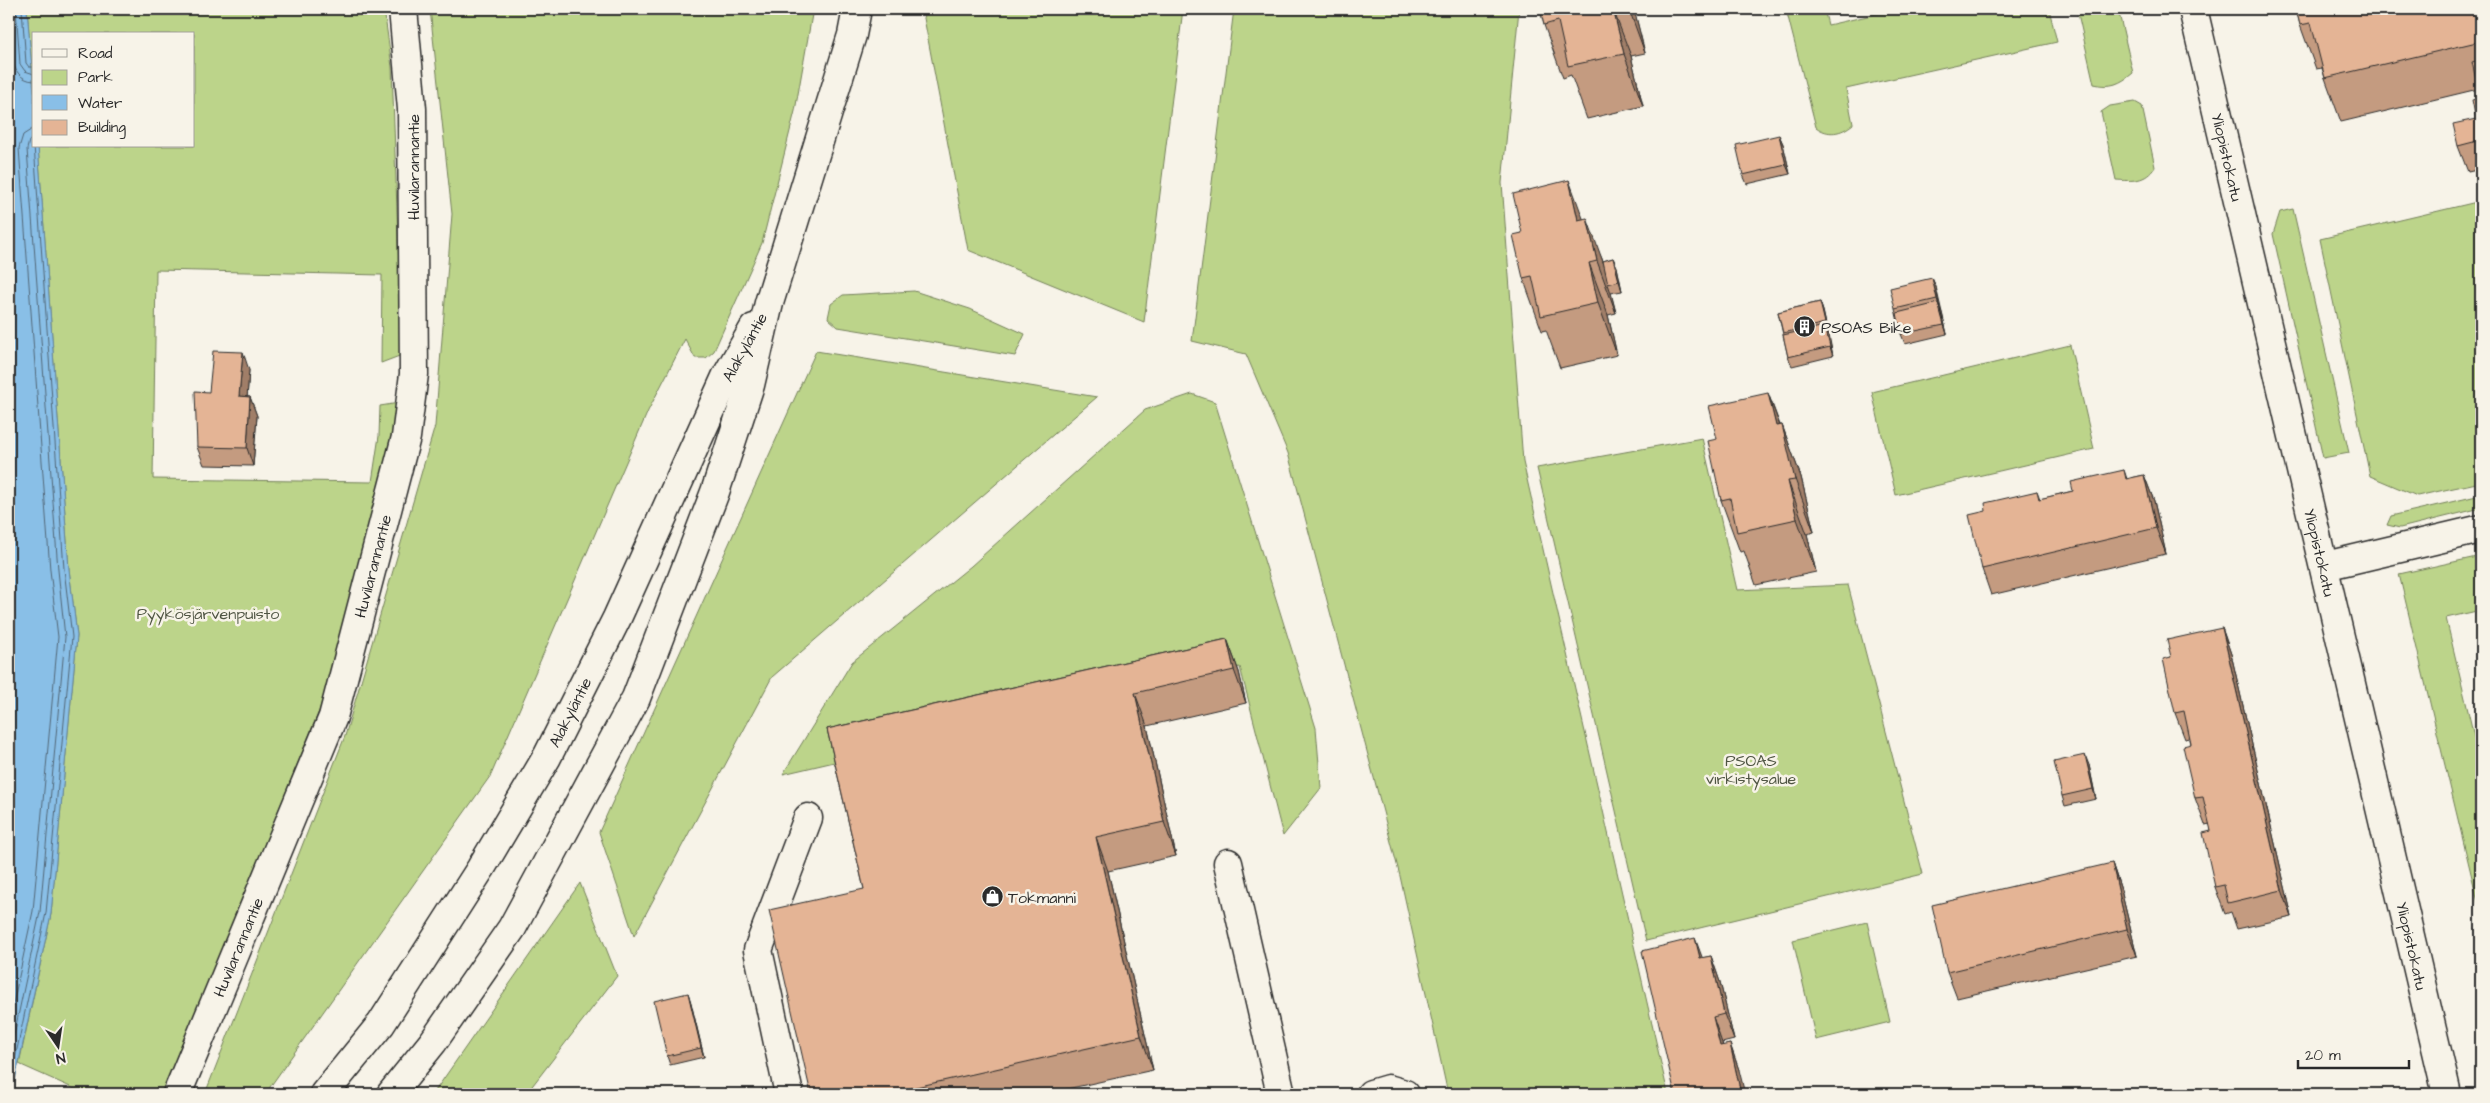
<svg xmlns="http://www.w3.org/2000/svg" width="2490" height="1103" font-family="'Architects Daughter',sans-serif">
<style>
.green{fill:#bcd48a;stroke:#74805a}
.water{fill:#89bfe7;stroke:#63849c}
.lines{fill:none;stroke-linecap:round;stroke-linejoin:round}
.shore{stroke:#516676;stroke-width:1}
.minor-casing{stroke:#2b2b2b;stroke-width:31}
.major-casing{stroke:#2b2b2b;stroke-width:31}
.minor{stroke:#f7f3e8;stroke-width:28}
.major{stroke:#f7f3e8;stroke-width:28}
.wall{fill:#c49b80;stroke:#2b2b2b}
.shaded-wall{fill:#a07e68;stroke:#2b2b2b}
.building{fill:#e4b495;stroke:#2b2b2b}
.labels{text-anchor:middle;stroke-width:5;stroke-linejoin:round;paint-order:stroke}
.street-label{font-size:16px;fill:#2b2b2b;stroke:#f7f3e8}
.poi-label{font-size:16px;fill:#2b2b2b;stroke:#f7f3e8;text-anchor:start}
.park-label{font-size:16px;fill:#4f5543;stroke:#f7f3e8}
</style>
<rect width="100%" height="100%" fill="#f7f3e8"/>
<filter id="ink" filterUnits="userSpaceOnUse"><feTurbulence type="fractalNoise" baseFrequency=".02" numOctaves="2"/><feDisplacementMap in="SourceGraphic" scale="10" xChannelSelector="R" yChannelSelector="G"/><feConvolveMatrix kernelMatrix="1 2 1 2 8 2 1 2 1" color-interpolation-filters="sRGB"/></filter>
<g filter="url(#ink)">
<g class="green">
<path d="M27 9H384L392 67 402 355 381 363 382 275 156 270 153 479 372 482 379 436 380 406 399 403 379 494 320 709 162 1094H86L19 1064 51 914 77 636 69 569 38 146H194V34H34V93Z"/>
<path d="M430 9H813L795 111 762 243 714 351 706 358H695L685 339 648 411 491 775 265 1094H205L345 736 435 426 452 214Z"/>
<path d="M926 9H1183L1144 322 968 250 924 18Z"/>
<path d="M1234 9H1519L1502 183 1523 462 1668 1094H1448L1400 876 1288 453 1246 354 1192 341Z"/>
<path d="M1786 9H1824L1828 25 1898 9H2049L2057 42 1846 89 1853 124C1841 134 1828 136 1816 127Z"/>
<path d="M2077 9H2118L2133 73C2120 84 2111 88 2094 84Z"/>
<path d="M2135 102 2142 106 2155 167C2146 182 2132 181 2116 180L2101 112 2110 106Z"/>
<path d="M2481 201V482L2417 496 2370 476 2320 239Z"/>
<path d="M2293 209 2349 453 2323 458 2273 234 2280 212Z"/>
<path d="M914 291 970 309 1025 334 1015 356 838 327 828 318 831 304 843 295Z"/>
<path d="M2070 345 2094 449 1896 495 1872 392Z"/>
<path d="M816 351 1097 397 772 677 634 936 599 832Z"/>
<path d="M1192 394 1215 402 1316 728 1321 788 1283 836 1240 667 783 774 852 662 971 566 1145 410Z"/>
<path d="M1702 438 1737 590 1848 585 1923 874 1646 941 1537 468Z"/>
<path d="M2481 495V508L2400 528 2387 525 2391 516Z"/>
<path d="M2481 556V610L2446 618 2481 766V915L2399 574Z"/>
<path d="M580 883 617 976 526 1094H433Z"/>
<path d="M1867 922 1890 1022 1816 1040 1793 940Z"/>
</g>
<path class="water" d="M9 9H27L34 93V146H38L69 569 77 636 51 914 12 1094H9Z"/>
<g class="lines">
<g class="shore">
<path d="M16 9 20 64 25 71 34 74"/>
<path d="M22 9 26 63 29 67H34"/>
<path d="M9 15C10 35 5 80 34 81"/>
<path d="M9 1023 33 911 58 637 50 570 19 148 23 135 34 128"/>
<path d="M9 1059 40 912 65 637 58 570 27 149 29 141 34 136"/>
<path d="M9 1087 46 913 72 637 64 569 34 145"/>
</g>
<defs>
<g id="minor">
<path id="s1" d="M2193 9 2447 1094"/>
<path d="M2325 566 2481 529"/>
<path d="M1228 863 1281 1094"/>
<path id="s2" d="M177 1094 333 717 406 437 414 374 412 109 403 9"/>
<path d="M789 1094 758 950 808 818"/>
<path d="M1371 1094 1388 1089 1405 1094"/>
</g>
<g id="major">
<path id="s3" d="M324 1094 381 1024 481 868 547 757 617 618 726 377 754 328"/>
<path d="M391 1094 433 1042 512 928 636 698 715 492 750 385 769 303 852 35 857 9"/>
</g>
</defs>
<use href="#minor" class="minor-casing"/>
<use href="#major" class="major-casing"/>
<use href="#minor" class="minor"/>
<use href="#major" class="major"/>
</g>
<g class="wall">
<path d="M1540 9H1634L1645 53 1631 56 1643 106 1587 119 1571 75 1563 78 1544 25Z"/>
<path d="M2296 9H2481V169L2468 172 2458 146 2476 119 2480 98 2478 89 2341 122 2325 78 2322 68 2316 69 2300 25Z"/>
<path d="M1779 135 1783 144 1790 174 1747 184 1743 175Z"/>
<path d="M1583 218 1603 261 1613 258 1617 267 1622 291 1611 293 1616 313 1608 315 1617 355 1560 368 1546 330 1542 331 1523 278Z"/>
<path d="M1932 278 1936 287 1947 334 1905 344 1901 334 1895 309Z"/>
<path d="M1820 302 1823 311 1833 356 1792 366 1788 357 1778 312Z"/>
<path d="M249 370 247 397H250L257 416 253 466 204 465 197 447 209 392Z"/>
<path d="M1768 393 1780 425H1782L1801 477 1814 532 1807 534 1816 572 1756 585 1744 551 1740 552 1721 500 1717 439Z"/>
<path d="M2124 470 2127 479 2144 475 2154 501 2166 554 1991 595 1982 569 1986 511 2037 491 2040 499 2073 491Z"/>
<path d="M2222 628 2231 654 2292 917 2237 929 2231 912 2225 914 2215 887 2211 831 2210 824 2205 825 2195 798 2191 744 2190 738 2185 739 2175 713 2171 657Z"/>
<path d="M1227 639 1239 672 1246 703 1147 726 1176 856 1108 871 1153 1070 1044 1094H811L864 889 827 729Z"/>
<path d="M2089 765 2096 799 2065 806 2062 796Z"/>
<path d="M2112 863 2121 890 2137 956 1957 998 1947 972Z"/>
<path d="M1711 956 1720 982 1734 1040 1722 1043 1723 1046 1730 1044 1739 1070 1675 1094 1702 958Z"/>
<path d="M688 993 691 1003 704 1057 670 1065 667 1056Z"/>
</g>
<g class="shaded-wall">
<path d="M1613 9 1631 56 1643 106 1624 54Z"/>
<path d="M1629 9H1634L1645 53Z"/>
<path d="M1779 135 1783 144 1790 174 1786 165Z"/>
<path d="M1569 180 1588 232 1578 220Z"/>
<path d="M1587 218 1606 270 1608 284 1611 293 1616 313 1597 261Z"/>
<path d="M1613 258 1617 267 1622 291 1619 281Z"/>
<path d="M1589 263 1608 315 1617 355 1598 303Z"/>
<path d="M1932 278 1936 287 1940 309 1937 299Z"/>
<path d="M1820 302 1823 311 1828 333 1825 323Z"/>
<path d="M1938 303 1942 313 1947 334 1944 325Z"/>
<path d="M1825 326 1829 335 1833 356 1830 347Z"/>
<path d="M243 352 249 370 246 414 239 396Z"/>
<path d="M1768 393 1786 443 1782 425 1801 477 1814 532 1776 426Z"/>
<path d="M250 397 257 416 253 466 247 448Z"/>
<path d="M2144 475 2154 501 2166 554 2156 528Z"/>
<path d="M1788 481 1807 534 1816 572 1797 519Z"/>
<path d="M2222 628 2231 654 2292 917 2282 890Z"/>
<path d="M1227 639 1239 672 1246 703 1234 670Z"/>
<path d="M1135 693 1147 726 1176 856 1164 822Z"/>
<path d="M2085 755 2089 765 2096 799 2093 789Z"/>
<path d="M1096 837 1108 871 1153 1070 1141 1036Z"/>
<path d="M2112 863 2121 890 2137 956 2127 929Z"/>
<path d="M1695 938 1705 965 1700 958Z"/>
<path d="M1711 956 1720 982 1734 1040 1724 1014Z"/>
<path d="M688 993 691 1003 704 1057 701 1048Z"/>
<path d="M1713 1017 1722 1043 1729 1073 1720 1046Z"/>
<path d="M1730 1044 1739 1070 1745 1094H1741Z"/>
</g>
<g class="building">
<path d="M1540 9H1613L1624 54 1568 66 1558 21 1544 25Z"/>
<path d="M2296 9H2481V41L2325 78 2311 23 2300 25Z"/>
<path d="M2481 60V142V140L2458 146 2453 124 2476 119 2472 100 2480 98 2472 62Z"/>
<path d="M1779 135 1786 165 1743 175 1736 145Z"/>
<path d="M1569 180 1578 220 1587 218 1597 261 1589 263 1598 303 1541 316 1532 276 1523 278 1513 235 1522 233 1513 194Z"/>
<path d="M1613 258 1619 281 1608 284 1603 261Z"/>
<path d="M1932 278 1937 299 1895 309 1890 288Z"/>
<path d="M1820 302 1825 323 1783 333 1778 312Z"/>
<path d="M1938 303 1944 325 1901 334 1897 313Z"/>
<path d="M1825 326 1830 347 1788 357 1783 335Z"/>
<path d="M213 351 243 352 239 396 250 397 247 448 197 447 195 391 209 392Z"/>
<path d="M1768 393 1776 426 1782 425 1795 480 1788 481 1797 519 1737 532 1730 498 1721 500 1708 441 1717 439 1709 406Z"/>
<path d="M2124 470 2126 479 2144 475 2156 528 1982 569 1969 515 1986 511 1985 503 2037 491 2039 499 2073 491 2071 482Z"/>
<path d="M2222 628 2282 890 2228 903 2224 885 2215 887 2203 833 2211 831 2203 797 2195 798 2183 746 2191 744 2184 711 2175 713 2163 659 2171 657 2167 640Z"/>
<path d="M1227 639 1234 670 1135 693 1164 822 1096 837 1141 1036 885 1094H811L769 910 864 889 827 729Z"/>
<path d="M2085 755 2093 789 2062 796 2054 762Z"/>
<path d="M2112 863 2127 929 1947 972 1932 905Z"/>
<path d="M1695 938 1700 958 1711 956 1724 1014 1713 1017 1720 1046 1730 1044 1741 1094H1675L1642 951Z"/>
<path d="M688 993 701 1048 667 1056 654 1001Z"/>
</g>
</g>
<defs>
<symbol id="building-disc" viewBox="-11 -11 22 22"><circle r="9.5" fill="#2b2b2b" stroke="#f7f3e8"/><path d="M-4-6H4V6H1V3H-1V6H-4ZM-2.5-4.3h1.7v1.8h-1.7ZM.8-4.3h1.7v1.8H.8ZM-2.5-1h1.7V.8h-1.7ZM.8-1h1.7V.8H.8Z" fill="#fff"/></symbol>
<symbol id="shop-disc" viewBox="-11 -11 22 22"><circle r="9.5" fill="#2b2b2b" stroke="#f7f3e8"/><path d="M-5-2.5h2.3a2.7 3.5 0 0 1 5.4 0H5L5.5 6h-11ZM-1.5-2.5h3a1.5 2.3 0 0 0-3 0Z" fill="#fff"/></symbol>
</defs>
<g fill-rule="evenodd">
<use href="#building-disc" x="1792" y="314" width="25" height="25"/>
<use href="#shop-disc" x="980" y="884" width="25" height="25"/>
</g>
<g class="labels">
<g class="street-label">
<text dy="6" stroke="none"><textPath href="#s1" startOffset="152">Yliopistokatu</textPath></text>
<text transform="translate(413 167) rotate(-90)" y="6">Huvilarannantie</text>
<text transform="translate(744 347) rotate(-61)" y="6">Alakyläntie</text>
<text dy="6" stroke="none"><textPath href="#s1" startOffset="558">Yliopistokatu</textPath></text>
<text dy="6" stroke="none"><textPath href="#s2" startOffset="564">Huvilarannantie</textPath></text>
<text dy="6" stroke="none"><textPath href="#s3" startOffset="455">Alakyläntie</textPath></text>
<text dy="6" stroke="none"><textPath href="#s1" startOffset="962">Yliopistokatu</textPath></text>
<text dy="6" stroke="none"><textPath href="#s2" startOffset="159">Huvilarannantie</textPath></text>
</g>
<g class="poi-label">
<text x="1821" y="333">PSOAS Bike</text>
<text x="1008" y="903">Tokmanni</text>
</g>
<g class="park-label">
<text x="208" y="619">Pyykösjärvenpuisto</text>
<text x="1751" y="766">PSOAS<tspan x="1751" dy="18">virkistysalue</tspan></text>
</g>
</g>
<rect width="2490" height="1103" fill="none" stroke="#f7f3e8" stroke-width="30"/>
<rect x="15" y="15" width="2460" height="1073" fill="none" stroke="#2b2b2b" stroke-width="2" filter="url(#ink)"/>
<rect x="32" y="32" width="162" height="115" fill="#f7f3e8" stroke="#a5a39c"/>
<rect x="42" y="49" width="25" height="8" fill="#f7f3e8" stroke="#a5a39c"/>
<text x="78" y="58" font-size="15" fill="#2b2b2b">Road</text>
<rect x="42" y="70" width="25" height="15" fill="#bcd48a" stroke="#a5a39c"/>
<text x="78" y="82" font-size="15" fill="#2b2b2b">Park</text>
<rect x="42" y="95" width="25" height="15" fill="#89bfe7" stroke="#a5a39c"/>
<text x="78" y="108" font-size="15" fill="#2b2b2b">Water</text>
<rect x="42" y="120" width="25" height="15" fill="#e4b495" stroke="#a5a39c"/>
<text x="78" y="132" font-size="15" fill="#2b2b2b">Building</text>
<g transform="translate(58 1046) rotate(167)" stroke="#f7f3e8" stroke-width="4" paint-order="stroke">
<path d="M0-4L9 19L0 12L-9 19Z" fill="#2b2b2b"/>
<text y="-8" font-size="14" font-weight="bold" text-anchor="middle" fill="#2b2b2b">N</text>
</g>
<path d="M2298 1060v8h111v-8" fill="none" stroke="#2b2b2b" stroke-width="2.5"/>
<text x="2305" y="1060" font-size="15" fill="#2b2b2b" stroke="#f7f3e8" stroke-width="4" paint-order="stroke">20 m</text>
</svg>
